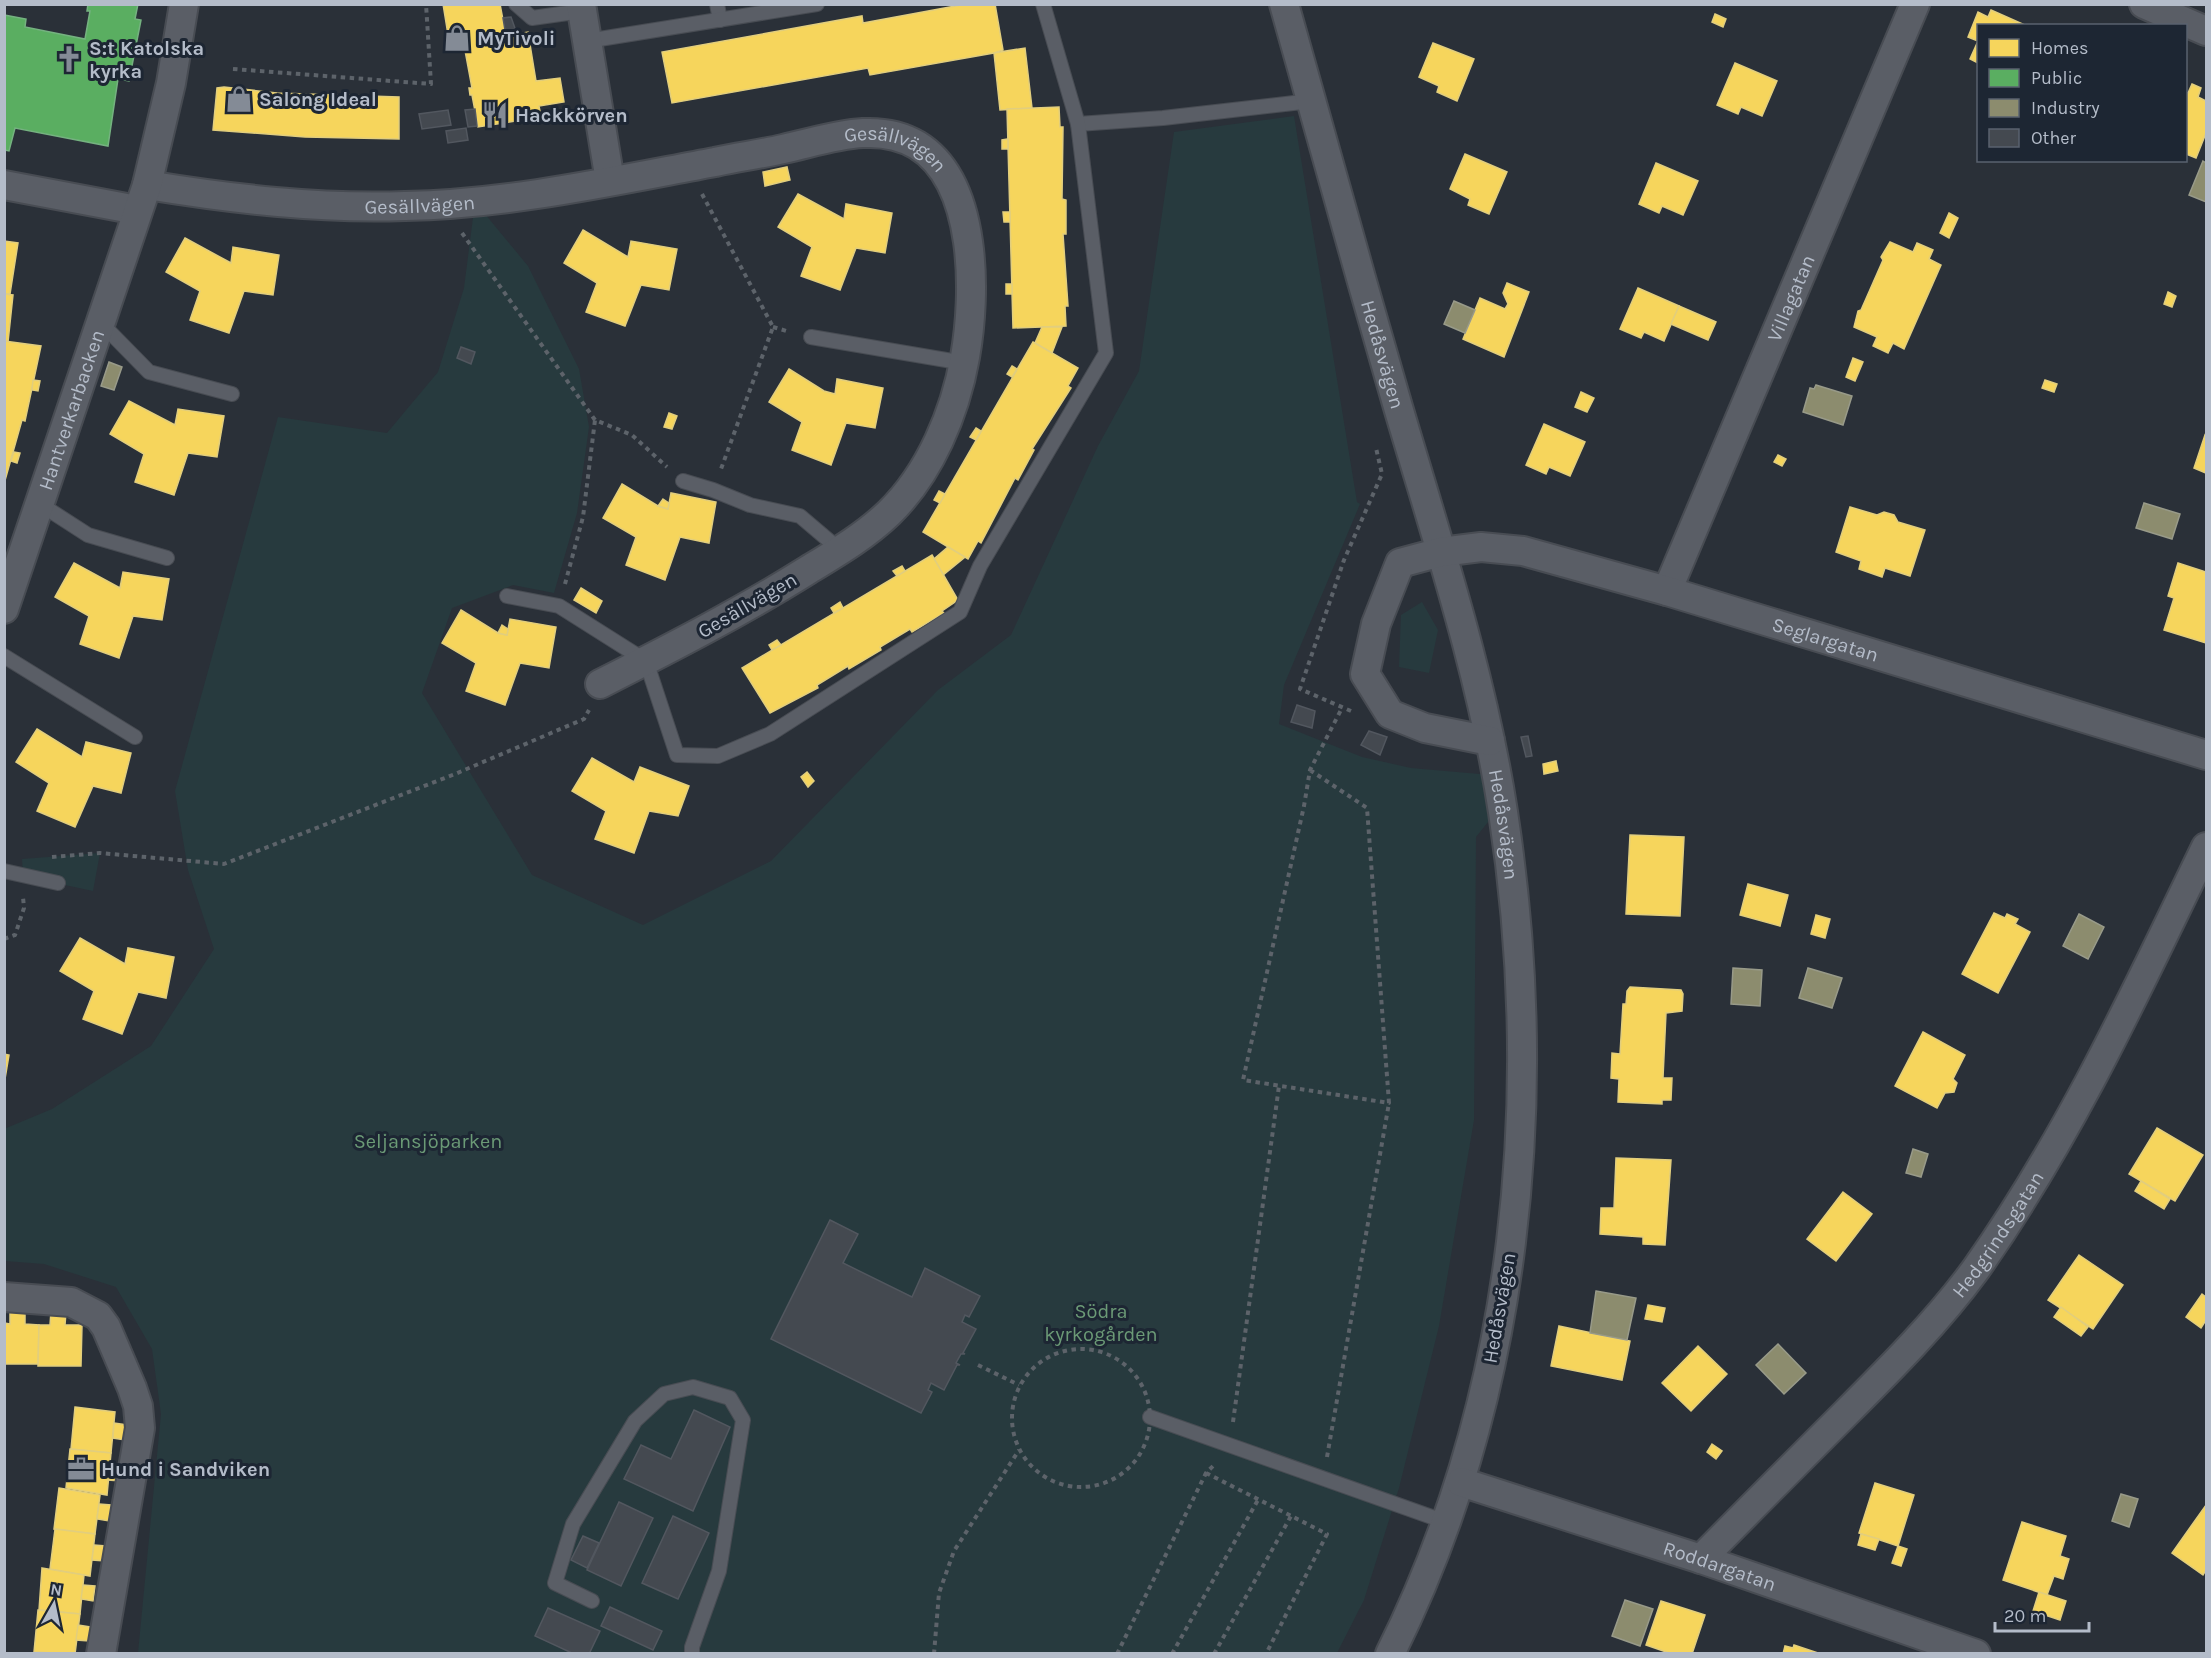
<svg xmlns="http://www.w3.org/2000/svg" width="2211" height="1658" font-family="Karla,sans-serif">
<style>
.green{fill:#273a3e}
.homes{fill:#f6d55c;stroke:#e2ce7d;stroke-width:1.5}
.public{fill:#5aae61;stroke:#75b280;stroke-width:1.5}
.industry{fill:#8c8c6e;stroke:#989a89;stroke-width:1.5}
.building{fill:#444950;stroke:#52575f;stroke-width:1.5}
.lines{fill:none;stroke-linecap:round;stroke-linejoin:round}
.service-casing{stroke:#484c53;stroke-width:16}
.minor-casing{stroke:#484c53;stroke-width:32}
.path{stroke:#5d636a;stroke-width:4;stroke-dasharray:4.5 4.5;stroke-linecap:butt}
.service{stroke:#5a5e66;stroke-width:14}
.minor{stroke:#5a5e66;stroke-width:28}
.labels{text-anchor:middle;stroke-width:6;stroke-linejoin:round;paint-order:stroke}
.poi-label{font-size:20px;font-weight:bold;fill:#b4bcc9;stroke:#1d2633;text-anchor:start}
.street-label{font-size:20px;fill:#b4bcc9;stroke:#1d2633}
.park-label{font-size:20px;fill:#6b9a76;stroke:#1d2633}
</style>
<rect width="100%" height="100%" fill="#2a3038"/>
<g class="green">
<path d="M1294 116 1357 502 1360 504 1284 685 1279 724 1362 757 1411 768 1491 775 1496 812 1476 837 1474 1120 1439 1326 1399 1488 1364 1600 1337 1653H138L161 1414 152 1349 116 1287 44 1264 5 1261 4 1129 52 1109 151 1046 214 949 188 870 175 791 278 417 387 433 438 372 464 288 475 202 528 266 579 369 589 427 577 513 554 593 513 585 452 608 422 693 532 875 643 925 771 861 938 690 1011 635 1098 446 1139 371 1174 132Z"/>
<path d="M1422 602 1438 630 1429 673 1399 667 1401 615Z"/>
<path d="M100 853 93 891 23 876 22 859Z"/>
</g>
<g class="homes">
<path d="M443 4H500L506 36 528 32 536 81 560 78 564 102 539 106 541 117 478 127 472 95H470L469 88H472L464 45 450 47Z"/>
<path d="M995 4 1003 50 994 53 870 75 868 68 672 103 662 52 862 16 863 23 966 4Z"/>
<path d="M1991 10 2027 26H1978V63L1970 59 1978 41 1968 37 1978 12 1988 17Z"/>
<path d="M1715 14 1726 19 1723 27 1712 22Z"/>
<path d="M1433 43 1474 59 1457 101 1437 92 1439 86 1419 77Z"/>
<path d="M1025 48 1032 108 1000 110 994 53Z"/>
<path d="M1735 63 1777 81 1762 116 1741 107 1738 114 1717 105Z"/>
<path d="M2192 84 2201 88 2198 97 2206 101V133L2196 158 2186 154V92L2188 93Z"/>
<path d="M224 87 277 93 399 97V139L305 137 213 130 217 88Z"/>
<path d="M1059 107 1060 127H1063L1062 199 1066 200V234H1063L1068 306H1065L1066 326 1013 328 1007 109Z"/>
<path d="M1008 139V149H1002V140Z"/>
<path d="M1465 154 1507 172 1489 214 1468 205 1470 199 1450 189Z"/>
<path d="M1656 163 1698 181 1683 215 1662 206 1659 213 1639 204Z"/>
<path d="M787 167 790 180 765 186 763 172Z"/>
<path d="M798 194 844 219 846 204 892 213 885 253 856 248 840 290 801 276 812 247 778 227Z"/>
<path d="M1003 212H1010V222H1004Z"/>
<path d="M1949 213 1958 218 1949 238 1940 233Z"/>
<path d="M583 230 628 257 631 241 677 249 669 290 641 285 625 326 586 312 597 283 564 263Z"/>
<path d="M185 238 231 263 233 247 279 255 273 295 244 291 229 333 190 320 200 291 166 272Z"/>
<path d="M4 241 18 243 10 294H4Z"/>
<path d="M1890 242 1913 252 1917 243 1933 250 1929 259 1941 265 1904 349 1893 343 1888 353 1873 346 1877 337 1854 327 1858 311 1861 310 1883 260 1881 257Z"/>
<path d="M1507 283 1529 292 1504 357 1463 339 1480 298 1505 309 1508 304 1503 293Z"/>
<rect x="1006" y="284" width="6" height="10"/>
<path d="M1638 288 1679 306 1664 341 1644 332 1641 338 1620 329Z"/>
<path d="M2168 292 2176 296 2172 307 2164 304Z"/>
<path d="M4 294 13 295 8 342 4 341Z"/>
<path d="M1679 306 1716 322 1708 340 1671 324Z"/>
<path d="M1042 327H1062L1052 353 1035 343Z"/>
<path d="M4 341 41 346 25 421 22 420 4 484Z"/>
<path d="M1033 342 1078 368 1068 386 1071 388 1032 449 1034 450 1018 480 1015 478 981 543 978 541 968 559 923 532Z"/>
<path d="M1853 358 1863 362 1855 381 1846 377Z"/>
<path d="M1012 366 1017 369 1012 377 1007 374Z"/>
<path d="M789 369 824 391 835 394 837 379 883 388 875 428 846 423 831 465 792 450 802 422 769 402Z"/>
<path d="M33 380 40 381 38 391 32 390Z"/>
<path d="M2045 380 2057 384 2054 392 2042 388Z"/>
<path d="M1581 392 1594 398 1587 412 1575 407Z"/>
<path d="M129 401 175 425 178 409 224 416 217 457 188 453 174 495 135 482 144 454 110 434Z"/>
<path d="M669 413 677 416 672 429 664 427Z"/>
<path d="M1544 424 1585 442 1570 476 1549 467 1546 474 1526 465Z"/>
<path d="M976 428 981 431 976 440 970 437Z"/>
<path d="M2205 435 2206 436V473L2194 468Z"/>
<path d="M14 452 20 453 17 463 11 461Z"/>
<path d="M1778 455 1786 459 1782 466 1774 462Z"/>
<path d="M622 484 658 506 668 509 671 493 716 502 709 543 680 537 665 580 626 565 636 537 603 518Z"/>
<path d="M939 491 945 494 940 503 934 500Z"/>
<path d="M663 499 669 503 668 509 658 506Z"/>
<path d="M1850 507 1877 515 1884 512 1894 515 1898 522 1925 530 1910 576 1885 568 1882 577 1859 569 1861 561 1836 552Z"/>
<path d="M948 547 965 557 943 575 934 559Z"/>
<path d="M932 555 958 600 942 611 944 613 912 632 910 629 880 647 881 650 849 669 848 666 817 685 818 688 770 713 742 668Z"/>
<path d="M74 563 120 588 123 572 169 579 162 620 133 616 119 658 80 644 89 616 55 597Z"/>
<path d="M2178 563 2206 572V643L2164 630 2174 598 2168 596Z"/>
<path d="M902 566 905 571 897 576 893 571Z"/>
<path d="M581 588 602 601 596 613 574 600Z"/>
<path d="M840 602 843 608 834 613 831 608Z"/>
<path d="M461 610 498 633 507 635 510 619 556 627 549 668 520 663 505 705 466 691 476 663 442 643Z"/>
<path d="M502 625 508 629 507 635 498 633Z"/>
<path d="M777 640 781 645 772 650 769 645Z"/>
<path d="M37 729 82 757 86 742 131 753 121 793 93 786 75 827 37 811 49 783 16 762Z"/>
<path d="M592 758 634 782 640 767 689 786 678 816 649 811 634 853 595 839 606 811 572 791Z"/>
<path d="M1556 761 1558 771 1544 774 1543 764Z"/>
<path d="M807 772 814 781 808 787 801 777Z"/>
<path d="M1630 835 1684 837 1680 916 1626 914Z"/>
<path d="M1748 884 1788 895 1780 926 1740 915Z"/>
<path d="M1994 913 2005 918 2007 914 2018 919 2015 924 2030 932 1998 993 1962 974Z"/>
<path d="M1816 915 1830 919 1825 938 1811 934Z"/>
<path d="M80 938 125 964 128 948 174 957 166 998 138 992 122 1034 83 1019 94 991 60 971Z"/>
<path d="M1630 987 1681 990 1683 994 1682 1011 1666 1013 1663 1078H1672L1671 1100H1662V1104L1618 1102 1619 1079 1611 1078 1612 1053 1620 1054 1623 1004H1626L1627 991Z"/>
<path d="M1923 1032 1965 1055 1953 1079 1957 1083 1954 1092 1945 1093 1937 1108 1895 1086Z"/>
<path d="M4 1054 9 1055 4 1085Z"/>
<path d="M2157 1128 2203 1155 2175 1201 2129 1174Z"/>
<path d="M1616 1158 1671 1160 1665 1245 1643 1244V1237L1600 1234 1601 1208H1614Z"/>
<path d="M2141 1181 2170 1199 2164 1209 2135 1191Z"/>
<path d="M1843 1192 1872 1214 1836 1261 1807 1239Z"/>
<path d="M2079 1255 2123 1285 2093 1329 2048 1300Z"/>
<path d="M2202 1294 2206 1297V1320L2201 1328 2186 1317Z"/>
<path d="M1648 1305 1665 1308 1662 1322 1645 1319Z"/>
<path d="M2061 1307 2088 1327 2081 1336 2054 1317Z"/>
<path d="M10 1311 25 1312V1324L39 1325 38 1364H4V1323L10 1324Z"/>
<path d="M51 1311 66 1312 65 1325H82L81 1366H38L39 1325H50Z"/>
<path d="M1559 1326 1630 1341 1622 1380 1551 1366Z"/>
<path d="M1698 1346 1727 1374 1691 1411 1662 1383Z"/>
<path d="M75 1407 115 1412 111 1453 71 1449Z"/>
<path d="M114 1423 127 1425 125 1440 113 1438Z"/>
<path d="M1712 1444 1722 1451 1716 1459 1707 1452Z"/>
<path d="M70 1449 111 1453 107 1495 66 1488Z"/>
<path d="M110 1465 122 1466 121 1481 108 1480Z"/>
<path d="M1875 1483 1914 1495 1898 1546 1859 1533Z"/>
<path d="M59 1488 100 1495 95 1534 54 1529Z"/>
<path d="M99 1504 111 1505 109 1521 97 1519Z"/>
<path d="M2206 1505V1570L2203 1575 2172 1553Z"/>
<path d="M2022 1522 2066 1536 2060 1556 2069 1559 2063 1579 2054 1576 2047 1595 2003 1580Z"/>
<path d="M55 1529 95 1534 90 1576 50 1569Z"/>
<path d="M1861 1534 1879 1539 1875 1550 1858 1545Z"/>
<path d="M94 1545 106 1546 105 1561 92 1560Z"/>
<path d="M1898 1546 1907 1549 1901 1566 1892 1563Z"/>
<path d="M42 1568 84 1575 80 1614 39 1610Z"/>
<path d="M83 1585 95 1586 93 1601 81 1599Z"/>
<path d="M2039 1592 2066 1601 2060 1620 2033 1611Z"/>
<path d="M1661 1601 1705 1615 1692 1654H1672L1646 1645Z"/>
<path d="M38 1610 80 1614 75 1654 34 1652Z"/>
<path d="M78 1625 90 1627 89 1641 76 1640Z"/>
<path d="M1794 1645 1821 1654H1783L1785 1646 1793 1648Z"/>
</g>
<path class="public" d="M88 4H138L135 19 141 20 129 81 118 79 108 146 15 128 9 151 4 150V15L26 19 25 27 85 39 90 11H87Z"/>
<g class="industry">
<path d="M2203 161 2206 163V202L2189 195Z"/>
<path d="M1454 301 1475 310 1465 333 1444 324Z"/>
<path d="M109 362 122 367 114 390 101 386Z"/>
<path d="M1816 385 1852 396 1843 425 1803 412 1810 388 1814 389Z"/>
<path d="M2144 503 2180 514 2172 539 2136 528Z"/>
<path d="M2079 914 2104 927 2088 959 2063 946Z"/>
<path d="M1733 968 1762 970 1760 1006 1731 1004Z"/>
<path d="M1808 968 1842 978 1832 1008 1799 998Z"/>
<path d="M1913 1149 1928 1154 1921 1177 1906 1173Z"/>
<path d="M1596 1291 1636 1298 1627 1340 1590 1333Z"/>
<path d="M1778 1344 1806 1373 1784 1394 1756 1365Z"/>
<path d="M2121 1494 2138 1499 2129 1527 2112 1521Z"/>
<path d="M1625 1600 1653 1609 1640 1646 1612 1636Z"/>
</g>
<g class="building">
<path d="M511 17 517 34 506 36 503 18Z"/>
<path d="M475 109 477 126 468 127 465 110Z"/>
<path d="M448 110 451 125 422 129 419 114Z"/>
<path d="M466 128 468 140 448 143 446 131Z"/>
<path d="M461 347 475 352 471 364 457 358Z"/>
<path d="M1297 705 1315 711 1312 728 1291 722Z"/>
<path d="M1369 731 1387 737 1380 755 1361 745Z"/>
<path d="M1528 736 1532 756 1526 757 1521 737Z"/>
<path d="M830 1220 858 1234 843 1263 912 1297 925 1268 980 1296 969 1317 965 1315 962 1322 976 1329 963 1353 965 1354H961L956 1363 960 1365H957L944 1390 931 1383 928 1390 932 1392 921 1413 771 1339Z"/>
<path d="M694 1410 730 1427 693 1511 624 1479 641 1445 671 1459Z"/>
<path d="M619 1502 653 1518 621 1586 587 1570Z"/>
<path d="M673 1516 709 1533 678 1599 642 1583Z"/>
<path d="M583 1536 599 1543 587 1568 571 1560Z"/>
<path d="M610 1607 662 1631 653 1650 601 1626Z"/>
<path d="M548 1608 600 1631 589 1654H574L535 1636Z"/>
</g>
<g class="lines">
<defs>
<g id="service">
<path d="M516 4 532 18 582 11"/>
<path d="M717 4 720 20"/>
<path d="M587 41 817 4"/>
<path d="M1078 124 1163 118 1311 101"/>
<path d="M100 322 149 372 232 394"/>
<path d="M811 337 964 363"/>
<path d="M683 481 713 490 750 505 800 516 840 550"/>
<path d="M40 504 88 535 167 558"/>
<path d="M507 596 559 606 646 661 677 755 718 756 770 734 960 612 980 566 1106 353 1078 124 1043 4"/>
<path d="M4 656 135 737"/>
<path d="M4 871 58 883"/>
<path d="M1150 1417 1446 1522"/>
<path d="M592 1601 555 1583 573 1524 635 1421 664 1394 693 1387 730 1398 743 1420 719 1571 692 1647V1654"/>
</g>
<g id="minor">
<path d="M581 4 610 181"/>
<path id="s1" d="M1284 4C1322 139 1359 273 1398 407 1437 540 1482 674 1503 812 1546 1095 1519 1395 1390 1654"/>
<path d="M2144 4 2206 31"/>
<path d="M4 185 137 210"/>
<path id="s2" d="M147 185C233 199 318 209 405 206 510 204 613 181 715 162 738 157 761 154 783 149 826 140 875 120 917 145 978 182 976 295 965 357 955 413 930 473 889 513 865 536 836 553 808 570 741 612 671 648 600 684"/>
<path id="s3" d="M1667 591 1915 4"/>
<path id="s4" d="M4 609 147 185 171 83 184 4"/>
<path id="s5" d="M1490 741 1425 728 1390 714 1365 674 1376 624 1400 563 1441 552 1481 547 1523 551 1667 591 2206 755"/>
<path d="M4 1297 71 1302 98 1316 106 1327 132 1388 138 1406 140 1428 101 1654"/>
<path id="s6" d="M1461 1482 1701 1559 1976 1654"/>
<path id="s7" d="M1701 1559C1749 1510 1797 1462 1845 1414 1891 1368 1938 1321 1976 1269 2069 1137 2136 992 2206 847"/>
</g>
</defs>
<use href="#service" class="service-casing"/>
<use href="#minor" class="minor-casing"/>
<g class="path">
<path d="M233 69 431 84 426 4"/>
<path d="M702 194 773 327 721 469"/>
<path d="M462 233 595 420 632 435 667 467"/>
<path d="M773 327 790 332"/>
<path d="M565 584 583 517 595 420"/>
<path d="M1351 711 1300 689 1344 560 1382 474 1376 448"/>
<path d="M1310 770 1367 808 1389 1103 1243 1080 1304 806 1310 770 1342 708"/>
<path d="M52 857 100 853 224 864 455 774 584 719 589 710"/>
<path d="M4 939 15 935 24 908 23 897"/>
<circle cx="1081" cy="1418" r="69"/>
<path d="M978 1365 1019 1385"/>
<path d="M1233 1422 1279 1086"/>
<path d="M1327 1457 1389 1103"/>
<path d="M1206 1473 1327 1534 1266 1654"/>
<path d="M934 1654 939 1593 954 1551 1019 1450"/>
<path d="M1117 1654 1206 1473 1216 1463"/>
<path d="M1172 1654 1259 1498"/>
<path d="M1214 1654 1291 1516"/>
</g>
<use href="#service" class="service"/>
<use href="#minor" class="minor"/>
</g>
<defs>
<symbol id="shop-bare" viewBox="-9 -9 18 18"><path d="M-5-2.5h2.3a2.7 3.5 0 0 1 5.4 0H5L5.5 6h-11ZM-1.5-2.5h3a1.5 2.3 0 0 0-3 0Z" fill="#848b96" stroke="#1d2633" stroke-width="2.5" paint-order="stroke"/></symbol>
<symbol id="church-bare" viewBox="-9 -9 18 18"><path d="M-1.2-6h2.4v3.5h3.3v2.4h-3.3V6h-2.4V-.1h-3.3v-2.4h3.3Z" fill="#848b96" stroke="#1d2633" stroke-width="2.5" paint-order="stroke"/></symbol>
<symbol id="restaurant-bare" viewBox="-9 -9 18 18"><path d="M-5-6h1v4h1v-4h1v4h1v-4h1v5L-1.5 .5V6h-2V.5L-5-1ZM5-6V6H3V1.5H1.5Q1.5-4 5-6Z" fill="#848b96" stroke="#1d2633" stroke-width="2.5" paint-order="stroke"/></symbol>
<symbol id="office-bare" viewBox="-9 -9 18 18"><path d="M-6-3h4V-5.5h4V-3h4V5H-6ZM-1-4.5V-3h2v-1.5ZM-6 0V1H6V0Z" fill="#848b96" stroke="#1d2633" stroke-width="2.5" paint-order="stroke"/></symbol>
</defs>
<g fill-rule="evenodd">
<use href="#shop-bare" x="438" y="19" width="38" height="38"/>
<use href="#church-bare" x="50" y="40" width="38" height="38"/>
<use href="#shop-bare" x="220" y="80" width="38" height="38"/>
<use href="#restaurant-bare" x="476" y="96" width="38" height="38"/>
<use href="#office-bare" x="62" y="1450" width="38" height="38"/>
</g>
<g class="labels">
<g class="poi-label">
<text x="477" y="45">MyTivoli</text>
<text x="89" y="55">S:t Katolska<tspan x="89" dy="23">kyrka</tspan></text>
<text x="259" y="106">Salong Ideal</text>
<text x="515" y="122">Hackkörven</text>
<text x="101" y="1476">Hund i Sandviken</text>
</g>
<g class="street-label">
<text dy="7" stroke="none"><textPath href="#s2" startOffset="760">Gesällvägen</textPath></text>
<text dy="7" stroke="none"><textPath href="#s2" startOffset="274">Gesällvägen</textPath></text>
<text dy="7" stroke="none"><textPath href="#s3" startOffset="318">Villagatan</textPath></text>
<text dy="7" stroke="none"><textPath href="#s1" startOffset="364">Hedåsvägen</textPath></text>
<text dy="7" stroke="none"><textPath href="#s4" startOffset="210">Hantverkarbacken</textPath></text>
<text transform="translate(747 605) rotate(-30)" y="7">Gesällvägen</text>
<text dy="7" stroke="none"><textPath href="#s5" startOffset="708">Seglargatan</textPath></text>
<text dy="7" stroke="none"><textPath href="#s1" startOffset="850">Hedåsvägen</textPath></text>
<text dy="7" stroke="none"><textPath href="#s7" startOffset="441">Hedgrindsgatan</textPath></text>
<text transform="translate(1499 1308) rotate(-80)" y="7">Hedåsvägen</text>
<text dy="7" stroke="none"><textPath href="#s6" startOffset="272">Roddargatan</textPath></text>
</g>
<g class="park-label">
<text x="428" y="1148">Seljansjöparken</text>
<text x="1101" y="1318">Södra<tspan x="1101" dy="23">kyrkogården</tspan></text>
</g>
</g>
<rect width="2211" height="1658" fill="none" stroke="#b4bcc9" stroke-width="12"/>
<rect x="1977" y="24" width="210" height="138" fill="#1d2633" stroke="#59626f" stroke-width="1.5"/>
<rect x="1989" y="39" width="30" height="18" fill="#f6d55c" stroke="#59626f" stroke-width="1.5"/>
<text x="2031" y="54" font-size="18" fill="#b4bcc9">Homes</text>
<rect x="1989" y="69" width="30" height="18" fill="#5aae61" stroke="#59626f" stroke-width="1.5"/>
<text x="2031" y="84" font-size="18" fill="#b4bcc9">Public</text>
<rect x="1989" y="99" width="30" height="18" fill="#8c8c6e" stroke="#59626f" stroke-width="1.5"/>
<text x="2031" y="114" font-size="18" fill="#b4bcc9">Industry</text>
<rect x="1989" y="129" width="30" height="18" fill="#444950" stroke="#59626f" stroke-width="1.5"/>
<text x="2031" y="144" font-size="18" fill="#b4bcc9">Other</text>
<g transform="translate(54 1604) rotate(9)" stroke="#1d2633" stroke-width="4.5" paint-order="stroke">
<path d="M0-4.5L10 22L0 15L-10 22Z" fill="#b4bcc9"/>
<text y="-9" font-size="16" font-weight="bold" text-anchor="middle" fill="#b4bcc9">N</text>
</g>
<path d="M1995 1622v9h94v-9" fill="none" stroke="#b4bcc9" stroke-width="3"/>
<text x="2004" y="1622" font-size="18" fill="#b4bcc9" stroke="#1d2633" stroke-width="4.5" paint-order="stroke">20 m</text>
</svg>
